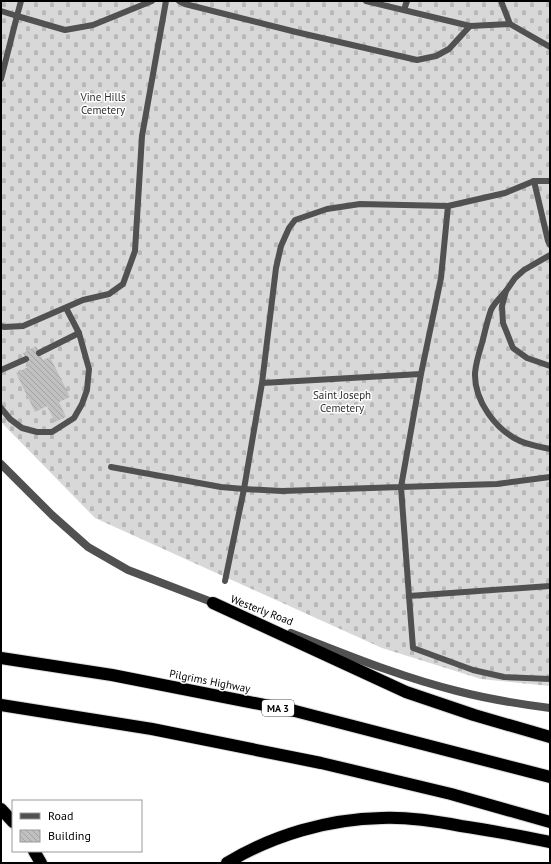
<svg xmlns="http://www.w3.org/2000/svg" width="551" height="864" font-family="'PT Sans',sans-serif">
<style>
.cemetery{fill:url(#cemetery-stones)}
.building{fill:url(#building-back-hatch)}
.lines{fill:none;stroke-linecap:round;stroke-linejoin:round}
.motorway-casing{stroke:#dbdbdb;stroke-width:14}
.service{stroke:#515151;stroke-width:6}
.minor{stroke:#515151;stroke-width:8}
.motorway{stroke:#000;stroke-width:12}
.labels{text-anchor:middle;stroke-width:3;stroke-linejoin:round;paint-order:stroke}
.shield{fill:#fff;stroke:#4c4c4c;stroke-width:1}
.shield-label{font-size:10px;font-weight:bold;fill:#000}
.park-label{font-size:11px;fill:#2f2f2f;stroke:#fff}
.street-label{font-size:11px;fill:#000;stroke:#fff}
</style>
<defs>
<pattern id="cemetery-stones" width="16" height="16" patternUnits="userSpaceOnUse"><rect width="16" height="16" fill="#d8d8d8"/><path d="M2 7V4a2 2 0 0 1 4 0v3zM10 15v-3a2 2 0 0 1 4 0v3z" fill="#b8b8b8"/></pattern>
<pattern id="building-back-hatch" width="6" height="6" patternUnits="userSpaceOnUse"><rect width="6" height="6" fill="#c0c0c0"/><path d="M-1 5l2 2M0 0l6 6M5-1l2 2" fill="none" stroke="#a3a3a3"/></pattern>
</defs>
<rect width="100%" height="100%" fill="#fff"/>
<path class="cemetery" d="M1 1H550V686L481 679 382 648 95 518 1 422Z"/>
<path class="building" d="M36 346 43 360 50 357 70 397 59 402 66 417 55 422 47 406 35 412 16 373 30 366 23 353Z"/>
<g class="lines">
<defs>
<g id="motorway">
<path d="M213 603 406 692 474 715 550 737"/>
<path d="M1 658 112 675 295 711 550 777"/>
<path d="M1 705 152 729 321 763 451 794 550 822"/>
<path d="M1 809 13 822"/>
<path d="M34 851 41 863"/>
<path d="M227 863C273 835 328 819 382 818 408 817 435 821 461 826 490 830 520 836 550 842"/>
</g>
</defs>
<use href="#motorway" class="motorway-casing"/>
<g class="service">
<path d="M179 1 185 4 296 32 417 60 436 56 449 49 470 26"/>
<path d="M366 1 470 26 510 24 550 47"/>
<path d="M501 1 510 24"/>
<path d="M404 10 407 1"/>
<path d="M1 11 17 16 21 1"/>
<path d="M1 79 17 16 65 30 93 25 152 1"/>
<path d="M534 181 548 241 550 245"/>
<path d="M448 206 505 193 534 181H550"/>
<path d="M506 291 515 278 524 270 550 255"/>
<path d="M1 326 4 327 23 326 83 300 109 294 123 284 135 251 142 136 166 1"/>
<path d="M39 353 79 333"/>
<path d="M550 366 527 358 513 348 503 323 502 306 506 291C501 297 494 303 491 310 487 321 485 332 482 343 479 353 476 362 475 373 474 401 496 430 520 441 529 445 540 447 550 449"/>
<path d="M1 370 26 359"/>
<path d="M262 383 421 374 401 487 282 491 244 489 262 383 276 268 281 246 289 228 295 220 327 209 360 204 448 206 441 278 421 374"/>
<path d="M1 408 10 419 22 428 37 432H52L74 418 82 404 87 390 89 369 79 333 66 308"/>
<path d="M111 467 221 487 244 489 225 581"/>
<path d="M550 586 409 596 413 648 473 670 504 677 550 679"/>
<path d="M409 596 401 487 497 484 550 477"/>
</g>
<g class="minor">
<path d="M1 464 52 515 88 547 128 570 217 604"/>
<path d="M291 633C345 654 400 677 457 691 488 699 519 704 550 708"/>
</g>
<use href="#motorway" class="motorway"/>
</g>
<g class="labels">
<rect class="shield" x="262" y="700" width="32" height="16" rx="3"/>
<g class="shield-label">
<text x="278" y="712">MA 3</text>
</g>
<g class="park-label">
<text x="103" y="101">Vine Hills<tspan x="103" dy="13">Cemetery</tspan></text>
<text x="342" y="399">Saint Joseph<tspan x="342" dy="13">Cemetery</tspan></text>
</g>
<g class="street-label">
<text transform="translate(262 610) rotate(21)" y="4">Westerly Road</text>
<text transform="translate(210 681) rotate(11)" y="4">Pilgrims Highway</text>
</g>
</g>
<rect width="551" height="864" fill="none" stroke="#000000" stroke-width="4"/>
<rect x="12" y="800" width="130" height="52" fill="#ffffff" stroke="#999999"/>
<rect x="20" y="813" width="20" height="6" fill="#515151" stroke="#999999"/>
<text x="48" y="820" font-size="12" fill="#000000">Road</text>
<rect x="20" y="830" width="20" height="12" fill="url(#building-back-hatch)" stroke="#999999"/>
<text x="48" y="840" font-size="12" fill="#000000">Building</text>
</svg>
